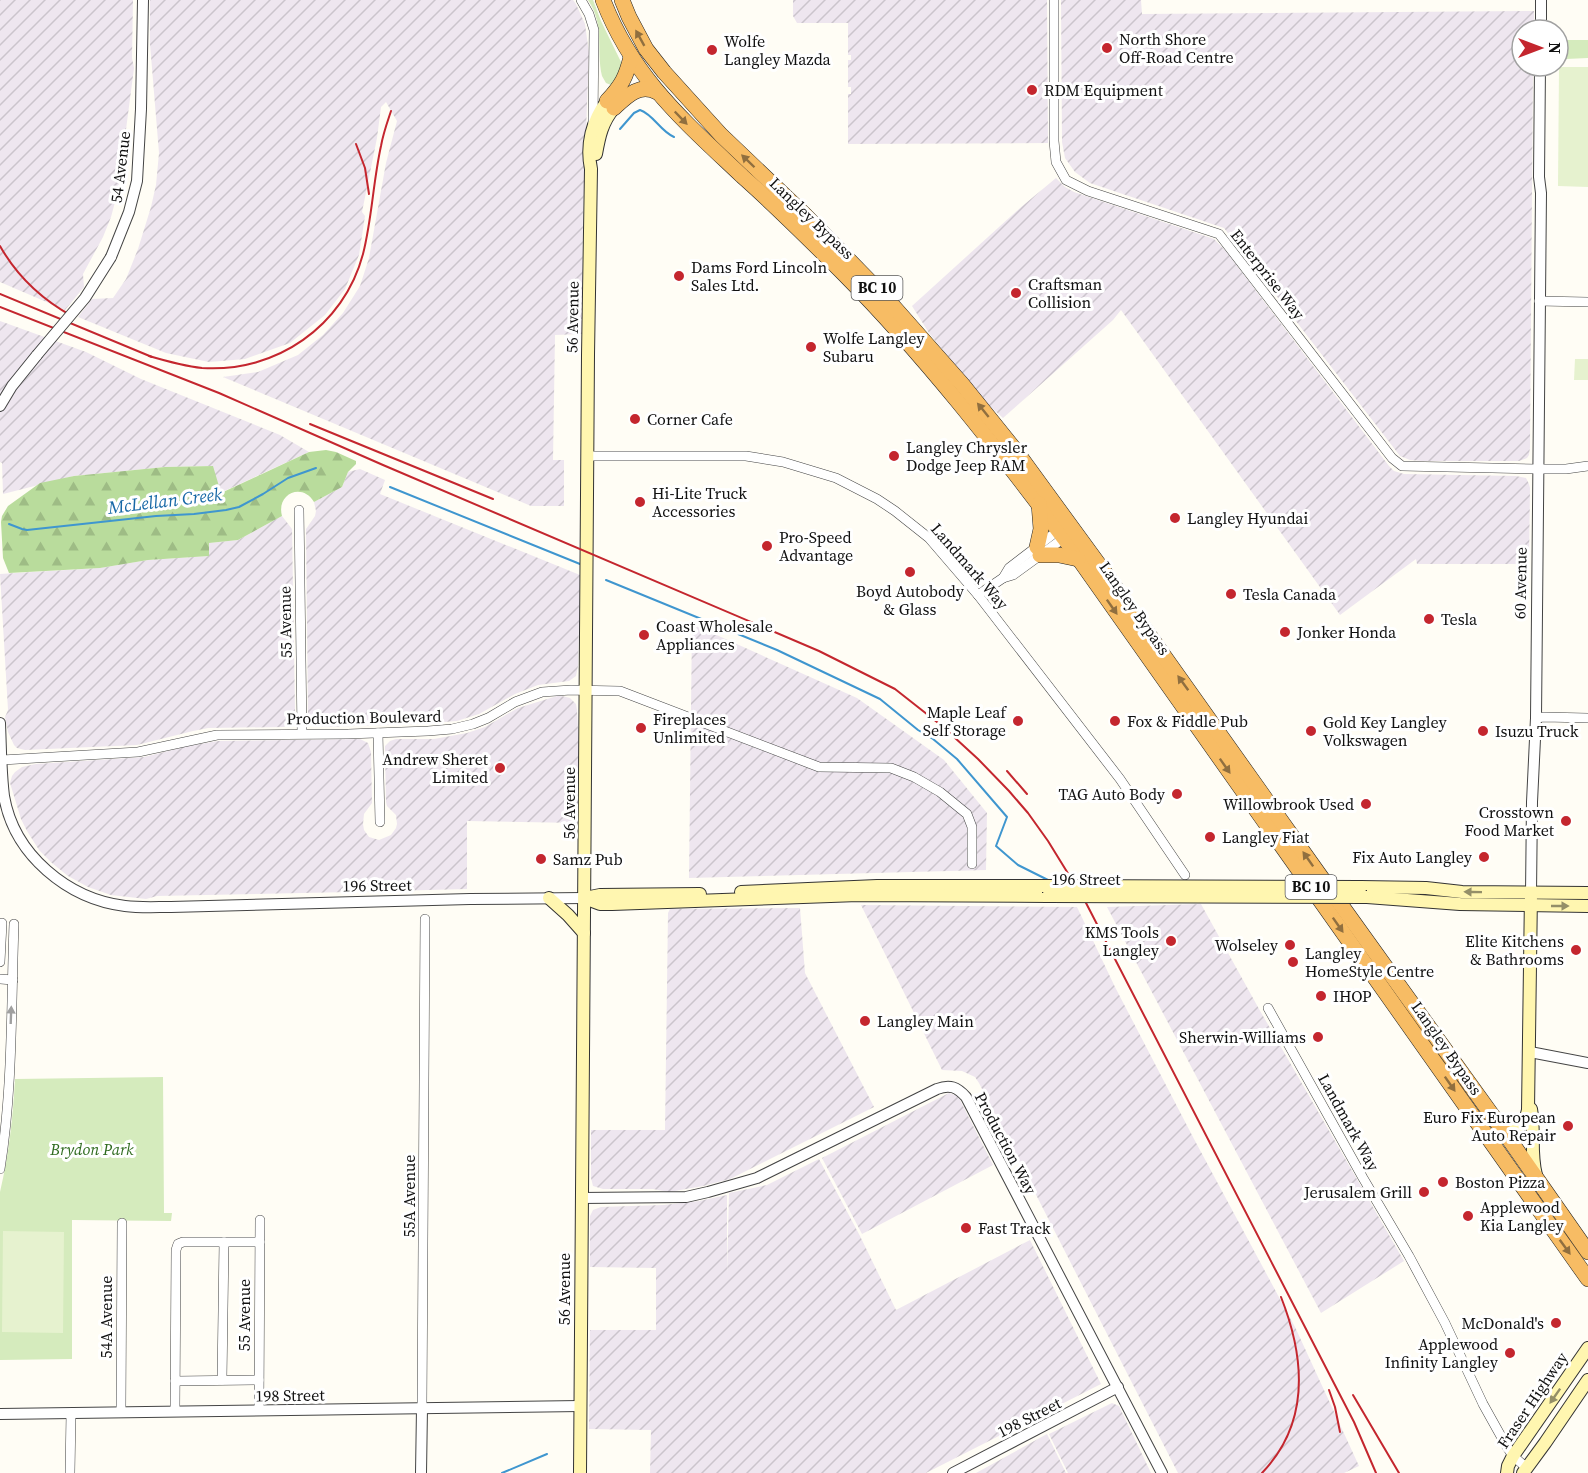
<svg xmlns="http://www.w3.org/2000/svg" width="1588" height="1473" font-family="'Source Serif 4',serif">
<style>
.industrial{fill:url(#industrial-furrows)}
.grass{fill:#d5ebbd}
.forest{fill:url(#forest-firs)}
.pitch{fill:#e6f2cf}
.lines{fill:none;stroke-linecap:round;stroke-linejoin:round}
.stream{stroke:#3f96cf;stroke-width:2}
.minor-casing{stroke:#444;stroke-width:10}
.tertiary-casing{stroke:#444;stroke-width:12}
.secondary-casing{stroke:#333;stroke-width:14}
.trunk-casing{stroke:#222;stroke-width:16}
.minor{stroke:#fff;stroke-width:9}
.tertiary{stroke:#fff;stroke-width:10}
.secondary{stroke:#fff6b0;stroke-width:12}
.trunk{stroke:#f7bc64;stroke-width:15}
.rail{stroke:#c4262e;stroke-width:2}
.tertiary-bridge-casing{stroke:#444;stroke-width:12;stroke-linecap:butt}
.secondary-bridge-casing{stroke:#333;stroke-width:14;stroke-linecap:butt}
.tertiary-bridge{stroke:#fff;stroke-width:10}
.secondary-bridge{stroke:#fff6b0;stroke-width:12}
.oneway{fill:#906f3f}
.oneway2{fill:#948f68}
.oneway3{fill:#a0a0a0}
.poi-dot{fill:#c4262e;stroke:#fff;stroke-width:2}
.labels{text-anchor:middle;stroke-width:6;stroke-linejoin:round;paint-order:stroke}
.shield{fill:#fff;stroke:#585858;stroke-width:1.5}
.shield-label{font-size:15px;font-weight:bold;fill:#111}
.poi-label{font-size:16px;fill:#111;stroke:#fff;text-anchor:start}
.street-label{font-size:16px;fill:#111;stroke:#fff}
.park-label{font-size:16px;font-style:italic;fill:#2f6b1f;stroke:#fff}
.water-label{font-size:18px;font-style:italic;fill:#1768a6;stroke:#fff}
</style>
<defs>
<pattern id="industrial-furrows" width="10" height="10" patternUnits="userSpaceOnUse" patternTransform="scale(1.5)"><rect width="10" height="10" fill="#eee6ef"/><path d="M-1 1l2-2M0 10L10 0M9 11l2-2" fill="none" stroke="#cbc4cc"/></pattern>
<pattern id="forest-firs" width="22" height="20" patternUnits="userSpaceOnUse" patternTransform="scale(1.5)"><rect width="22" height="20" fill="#b9dc9c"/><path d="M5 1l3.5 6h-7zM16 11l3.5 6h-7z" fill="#9ebc85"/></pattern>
</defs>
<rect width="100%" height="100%" fill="#fffdf5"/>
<g class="industrial">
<path d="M0 0H133L132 58 134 68 118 191 111 217 103 237 83 274 84 287 65 310 0 282Z"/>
<path d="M150 0H573L576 4 585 24 589 53 583 210 582 334 555 335 553 460H564V506H531L223 377 258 372 298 355 323 335 343 313 360 286 369 258 386 163 397 121 386 102 381 107 377 138 362 212 365 216 359 255 345 289 325 315 290 343 245 359 209 362 166 353 78 317 92 299 113 298 126 279 138 249 151 207 156 185 159 153 150 44Z"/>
<path d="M793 0H1047L1048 143 848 144V94H851V87H848V60H851V55H848V23H797L793 16Z"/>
<path d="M1061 0H1141L1142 14 1534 11V30H1522V66H1533L1530 447 1529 455 1527 458 1519 461H1422L1410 460 1400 456 1224 228 1090 183 1075 172 1065 158 1062 142Z"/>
<path d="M1056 178 1065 187 1074 192 1214 239 1225 250 1389 466 1394 471 1404 474 1516 476 1526 478 1529 484 1530 488 1529 564H1417L1416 559 1340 615 1121 310 1113 320 1003 418 984 401 929 333 912 306 1020 208Z"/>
<path d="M0 321 86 352 141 379 280 435 309 452 220 493 212 466 165 467 74 476 3 494 2 463 0 462Z"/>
<path d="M360 469 385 480 380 494 580 575 578 666 576 676 569 681 538 685 515 694 479 714 457 721 418 724 323 727 311 723 308 715 306 529 315 516 316 511 314 502 342 487 348 472Z"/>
<path d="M282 516 292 529 295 711V716L290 724 284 727 208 728 193 731 137 745 25 750 17 748 14 745 8 732 5 717 8 710 0 574 99 568 148 560 209 556V543L238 540Z"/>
<path d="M692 624 857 698 944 760 987 813 986 870 689 878Z"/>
<path d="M557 696H562L570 698 576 704 577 710 579 748 578 823 467 821V889L350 892 157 896 146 899 111 895 88 887 68 876 52 863 39 850 27 831 21 819 10 783 12 776 15 772 22 767 36 764 144 757 188 746 218 741 360 739 368 743 371 752 372 803 364 814 363 824 364 830 369 837 379 840 391 835 396 828 397 824 396 815 387 806 386 802 385 751V746L390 741 396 739H434L467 733 485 727 518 708Z"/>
<path d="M1201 904 1259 1009 1404 1261 1321 1313 1107 907Z"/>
<path d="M861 905 1077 907 1115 987 1194 1139 1295 1327 1359 1466 1344 1473H1178L979 1083 975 1077 962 1071 942 1070Z"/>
<path d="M800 908 805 973 874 1107 730 1179 703 1186 669 1192 653 1189H603L593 1186 591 1178V1130H665L668 913 670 909Z"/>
<path d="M949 1093 958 1096 993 1165 862 1234 822 1158Z"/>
<path d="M819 1159 860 1236 896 1310 1030 1240 1101 1384 926 1473H650L651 1430 589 1429 590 1330H656V1268L590 1267V1216L593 1210 601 1207 664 1205 699 1201 727 1195V1275L729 1193 767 1185Z"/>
<path d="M1112 1403 1119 1406 1151 1473H1068L1049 1434Z"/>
<path d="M1047 1434 1066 1473H976Z"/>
</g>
<g class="grass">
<path d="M588 0H593L601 21 621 62V67L614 84 611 85 606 83 602 76C596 49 605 25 588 0Z"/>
<path d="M1566 40H1588V58L1566 59Z"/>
<path d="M163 1077 164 1213H172L171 1221 72 1220V1359L0 1360V1192C9 1154 13 1117 15 1079Z"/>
</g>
<path class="forest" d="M326 450 336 452 356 461V464L348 472 342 487 314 502C302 482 276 494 282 516L238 540 209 543V556L148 560 100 568 9 573 3 558 1 522 2 516 8 506 40 483 74 476 165 467 213 466 221 493 309 452Z"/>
<g class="pitch">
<path d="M1559 67H1588V187L1558 186Z"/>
<path d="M1575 359H1588V380H1574Z"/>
<path d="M3 1231 64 1232 63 1333 2 1332Z"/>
</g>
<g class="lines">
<g class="stream">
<path d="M620 129 634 113 640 110C654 115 660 131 674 137"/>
<path d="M390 487 580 564"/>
<path d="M9 524 22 529 27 530 156 516 194 514 226 510 239 507 263 494 288 478 316 468"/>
<path d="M606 580 777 650 880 699 918 730 933 739 957 759 1007 817 996 846 1018 865 1050 881"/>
<path d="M502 1473 547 1454"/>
</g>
<defs>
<g id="minor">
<path d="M581 0 589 14 594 30 593 123"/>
<path d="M1054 0V141L1056 162 1066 180 1088 191 1219 234 1392 458 1402 466 1538 469H1566L1588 466"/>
<path d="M1539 301 1588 302"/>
<path d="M587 456H746L783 462 836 478 877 499 895 511 929 538 978 595 1120 779 1185 875"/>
<path d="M299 510 302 733"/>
<path d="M1003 578 1013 575 1068 535"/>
<path d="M978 595 1003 578 1009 568 1060 529"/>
<path d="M1536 718 1544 717 1588 718"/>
<path d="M378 733 380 822"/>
<path d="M2 760 138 752 217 735 348 734 428 731 452 729 473 724 488 718 515 702 542 692 571 690 620 691 819 767 891 768 914 777 940 792 967 814 972 827V864"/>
<path d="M0 962 2 923"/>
<path d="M0 979 13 980"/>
<path d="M1268 1008 1363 1178 1409 1256 1445 1323 1483 1404 1507 1447 1513 1456 1527 1468"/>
<path d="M0 1169C13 1088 11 1006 14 924"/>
<path d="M222 1380 224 1242"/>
<path d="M175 1381 259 1380"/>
<path d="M422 1408 425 919"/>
<path d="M259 1410 260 1220"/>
<path d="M175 1411 176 1250 178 1244 183 1242H260"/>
<path d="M121 1412 122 1223"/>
<path d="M70 1473 71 1413"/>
</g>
<g id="tertiary">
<path d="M1541 30V0"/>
<path d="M111 257 129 212 137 181 141 109 143 0"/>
<path d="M0 406 12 386 37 355"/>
<path d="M0 723C1 747 1 772 4 796 14 855 68 899 125 906 140 908 156 907 171 907L470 899 584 898"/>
<path d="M1531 893 1532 802 1536 718 1541 193 1539 177 1540 66"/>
<path d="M1530 1052 1588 1063"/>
<path d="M581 1198 686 1197 708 1192 757 1178 937 1089C950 1084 957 1087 966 1097L1162 1473"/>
<path d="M0 1414 580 1406"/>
<path d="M421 1473 422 1408"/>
<path d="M953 1473 1118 1387"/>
</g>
<g id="secondary">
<path d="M596 154C599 137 602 122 614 108"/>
<path d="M1361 887 1426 888 1462 892 1588 893"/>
<path d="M741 892 877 886H1042"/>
<path d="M1367 897 1460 904 1588 906"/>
<path d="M549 898 568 915 584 933"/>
<path d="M584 898 600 904H612L858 895 1048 896"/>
<path d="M585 898 600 895 700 894"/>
<path d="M1531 1109C1535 1131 1530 1153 1536 1175"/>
<path d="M1502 1129C1519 1128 1524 1128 1528 1110L1531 893"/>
<path d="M580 1473 588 355 591 169C586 145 592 121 607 101"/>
<path d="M1507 1473 1508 1466 1513 1456 1588 1348"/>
<path d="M1523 1473 1545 1443 1588 1380"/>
</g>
<g id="trunk">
<path d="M603 0C633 78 683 120 742 176 777 207 810 240 843 273 924 355 995 446 1064 538L1588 1279"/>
<path d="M622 0 629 17 646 49 664 72 721 135 806 216 886 298 962 384 1016 451 1105 573 1321 877 1502 1129 1588 1252"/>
<path d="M607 101C622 85 626 77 631 57"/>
<path d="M614 108C627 96 639 83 657 92"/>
<path d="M1037 547 1041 529 1039 504"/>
<path d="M1040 555H1059L1078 559"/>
</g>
</defs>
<use href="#minor" class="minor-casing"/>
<use href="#tertiary" class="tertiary-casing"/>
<use href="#secondary" class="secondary-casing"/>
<use href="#trunk" class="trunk-casing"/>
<use href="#minor" class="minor"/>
<use href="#tertiary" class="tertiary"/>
<use href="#secondary" class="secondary"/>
<use href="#trunk" class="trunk"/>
<g class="rail">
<path d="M356 144 365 168 369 194"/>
<path d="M0 246C17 276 41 299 72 316"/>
<path d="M0 294 152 357"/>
<path d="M0 307 219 393 383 465 819 651 895 689 942 726 978 759 1009 791 1028 813 1048 841 1085 901 1354 1422 1376 1473"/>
<path d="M149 356C166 361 183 366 202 368 276 373 344 326 363 254 372 219 373 182 381 146 383 134 387 123 391 111"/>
<path d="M310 424 493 499"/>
<path d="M1007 771 1027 794"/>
<path d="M1329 1390 1335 1407 1340 1432"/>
<path d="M1353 1395 1399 1473"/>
<path d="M1262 1473C1311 1422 1305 1358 1281 1297"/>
</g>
<defs>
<path id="tertiary-bridge" d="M37 355 85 298 111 257"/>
<g id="secondary-bridge">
<path d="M1042 886 1361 887"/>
<path d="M1048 896 1367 897"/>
</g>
</defs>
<use href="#tertiary-bridge" class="tertiary-bridge-casing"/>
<use href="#secondary-bridge" class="secondary-bridge-casing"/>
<use href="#tertiary-bridge" class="tertiary-bridge"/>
<use href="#secondary-bridge" class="secondary-bridge"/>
</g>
<defs><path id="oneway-solid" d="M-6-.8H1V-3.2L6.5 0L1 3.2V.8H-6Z" transform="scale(1.5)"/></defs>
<g class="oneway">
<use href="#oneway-solid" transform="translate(640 38) rotate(-119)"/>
<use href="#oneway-solid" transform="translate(681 118) rotate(46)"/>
<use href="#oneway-solid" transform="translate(748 161) rotate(-136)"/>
<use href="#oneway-solid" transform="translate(983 410) rotate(-129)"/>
<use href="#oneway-solid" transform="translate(1112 607) rotate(55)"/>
<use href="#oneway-solid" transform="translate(1183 683) rotate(-126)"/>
<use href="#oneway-solid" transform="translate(1225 766) rotate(55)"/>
<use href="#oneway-solid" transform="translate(1308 859) rotate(-125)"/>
<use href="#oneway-solid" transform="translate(1338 925) rotate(55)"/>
<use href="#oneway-solid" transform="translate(1450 1084) rotate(55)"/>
<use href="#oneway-solid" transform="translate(1565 1247) rotate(54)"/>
</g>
<g class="oneway2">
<use href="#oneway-solid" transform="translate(1473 892) rotate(-179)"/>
<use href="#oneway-solid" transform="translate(1560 906)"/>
<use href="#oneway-solid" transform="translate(1555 1396) rotate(125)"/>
</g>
<use class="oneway3" href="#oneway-solid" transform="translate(11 1015) rotate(-88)"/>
<g class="poi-dot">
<circle cx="1107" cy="48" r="6"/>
<circle cx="712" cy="50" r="6"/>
<circle cx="1032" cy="90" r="6"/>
<circle cx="679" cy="276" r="6"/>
<circle cx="1016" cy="293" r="6"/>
<circle cx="811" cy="347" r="6"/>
<circle cx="635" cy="419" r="6"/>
<circle cx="894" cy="456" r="6"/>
<circle cx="640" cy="502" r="6"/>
<circle cx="1175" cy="518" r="6"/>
<circle cx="767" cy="546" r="6"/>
<circle cx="910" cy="572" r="6"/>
<circle cx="1231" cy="594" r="6"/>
<circle cx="1429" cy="619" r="6"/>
<circle cx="1285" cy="632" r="6"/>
<circle cx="644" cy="635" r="6"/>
<circle cx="1018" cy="721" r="6"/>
<circle cx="1115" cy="721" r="6"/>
<circle cx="641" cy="728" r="6"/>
<circle cx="1311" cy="731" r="6"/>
<circle cx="1483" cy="731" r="6"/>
<circle cx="500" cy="768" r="6"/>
<circle cx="1177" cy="794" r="6"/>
<circle cx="1366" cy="804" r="6"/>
<circle cx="1566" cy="821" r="6"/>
<circle cx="1210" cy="837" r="6"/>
<circle cx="1484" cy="857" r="6"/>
<circle cx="541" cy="859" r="6"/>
<circle cx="1171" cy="941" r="6"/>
<circle cx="1290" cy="945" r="6"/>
<circle cx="1576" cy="950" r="6"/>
<circle cx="1293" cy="962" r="6"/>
<circle cx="1321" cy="996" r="6"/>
<circle cx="865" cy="1021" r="6"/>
<circle cx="1318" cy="1037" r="6"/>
<circle cx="1568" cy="1126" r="6"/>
<circle cx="1443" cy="1182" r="6"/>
<circle cx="1424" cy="1192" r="6"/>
<circle cx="1468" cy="1216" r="6"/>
<circle cx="966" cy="1228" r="6"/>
<circle cx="1556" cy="1323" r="6"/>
<circle cx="1510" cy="1353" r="6"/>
</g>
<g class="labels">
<g class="shield">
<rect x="851.5" y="276" width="51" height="24" rx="4.5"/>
<rect x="1285.5" y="875" width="51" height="24" rx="4.5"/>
</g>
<g class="shield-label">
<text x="877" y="293">BC 10</text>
<text x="1311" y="892">BC 10</text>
</g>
<g class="poi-label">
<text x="1119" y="45">North Shore<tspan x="1119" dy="18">Off-Road Centre</tspan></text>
<text x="724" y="47">Wolfe<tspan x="724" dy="18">Langley Mazda</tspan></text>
<text x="1044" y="96">RDM Equipment</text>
<text x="691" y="273">Dams Ford Lincoln<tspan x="691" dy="18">Sales Ltd.</tspan></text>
<text x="1028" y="290">Craftsman<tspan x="1028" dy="18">Collision</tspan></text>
<text x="823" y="344">Wolfe Langley<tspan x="823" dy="18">Subaru</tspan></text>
<text x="647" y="425">Corner Cafe</text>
<text x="906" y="453">Langley Chrysler<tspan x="906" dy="18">Dodge Jeep RAM</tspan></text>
<text x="652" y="499">Hi-Lite Truck<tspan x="652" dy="18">Accessories</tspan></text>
<text x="1187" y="524">Langley Hyundai</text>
<text x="779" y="543">Pro-Speed<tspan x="779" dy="18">Advantage</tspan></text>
<text x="910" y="597" text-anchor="middle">Boyd Autobody<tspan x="910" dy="18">&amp; Glass</tspan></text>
<text x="1243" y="600">Tesla Canada</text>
<text x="1441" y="625">Tesla</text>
<text x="656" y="632">Coast Wholesale<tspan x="656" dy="18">Appliances</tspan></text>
<text x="1297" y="638">Jonker Honda</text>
<text x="1006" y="718" text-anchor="end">Maple Leaf<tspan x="1006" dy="18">Self Storage</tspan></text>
<text x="653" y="725">Fireplaces<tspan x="653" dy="18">Unlimited</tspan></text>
<text x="1127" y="727">Fox &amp; Fiddle Pub</text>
<text x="1323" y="728">Gold Key Langley<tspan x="1323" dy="18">Volkswagen</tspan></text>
<text x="1495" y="737">Isuzu Truck</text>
<text x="488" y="765" text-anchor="end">Andrew Sheret<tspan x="488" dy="18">Limited</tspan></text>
<text x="1165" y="800" text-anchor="end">TAG Auto Body</text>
<text x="1354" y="810" text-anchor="end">Willowbrook Used</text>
<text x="1554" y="818" text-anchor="end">Crosstown<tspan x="1554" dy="18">Food Market</tspan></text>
<text x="1222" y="843">Langley Fiat</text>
<text x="1472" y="863" text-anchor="end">Fix Auto Langley</text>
<text x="553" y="865">Samz Pub</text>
<text x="1159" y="938" text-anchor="end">KMS Tools<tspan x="1159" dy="18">Langley</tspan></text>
<text x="1564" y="947" text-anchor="end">Elite Kitchens<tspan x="1564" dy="18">&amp; Bathrooms</tspan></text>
<text x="1278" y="951" text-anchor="end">Wolseley</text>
<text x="1305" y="959">Langley<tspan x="1305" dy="18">HomeStyle Centre</tspan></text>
<text x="1333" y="1002">IHOP</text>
<text x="877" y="1027">Langley Main</text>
<text x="1306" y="1043" text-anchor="end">Sherwin-Williams</text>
<text x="1556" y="1123" text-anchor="end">Euro Fix European<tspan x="1556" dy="18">Auto Repair</tspan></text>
<text x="1455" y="1188">Boston Pizza</text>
<text x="1412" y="1198" text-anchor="end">Jerusalem Grill</text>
<text x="1480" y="1213">Applewood<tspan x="1480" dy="18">Kia Langley</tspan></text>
<text x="978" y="1234">Fast Track</text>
<text x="1544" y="1329" text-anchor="end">McDonald's</text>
<text x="1498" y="1350" text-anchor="end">Applewood<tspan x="1498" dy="18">Infinity Langley</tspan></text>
</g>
<g class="street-label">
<text transform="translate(120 167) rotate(-83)" y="6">54 Avenue</text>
<text transform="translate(812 218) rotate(44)" y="6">Langley Bypass</text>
<text transform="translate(1268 274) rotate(52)" y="6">Enterprise Way</text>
<text transform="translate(572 317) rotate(-89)" y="6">56 Avenue</text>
<text transform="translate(970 566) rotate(49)" y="6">Landmark Way</text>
<text transform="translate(1520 583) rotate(-89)" y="6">60 Avenue</text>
<text transform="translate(1135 608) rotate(55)" y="6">Langley Bypass</text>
<text transform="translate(285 622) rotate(-91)" y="6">55 Avenue</text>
<text transform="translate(364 717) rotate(-1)" y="6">Production Boulevard</text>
<text transform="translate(569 803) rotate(-90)" y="6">56 Avenue</text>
<text x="1086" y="885">196 Street</text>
<text transform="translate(377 885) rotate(-1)" y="6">196 Street</text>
<text transform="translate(1447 1048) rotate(55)" y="6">Langley Bypass</text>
<text transform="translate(1349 1122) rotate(61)" y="6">Landmark Way</text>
<text transform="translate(1006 1143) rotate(62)" y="6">Production Way</text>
<text transform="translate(409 1196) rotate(-90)" y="6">55A Avenue</text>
<text transform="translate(564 1289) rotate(-90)" y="6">56 Avenue</text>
<text transform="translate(244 1315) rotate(-90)" y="6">55 Avenue</text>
<text transform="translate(106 1317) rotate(-90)" y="6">54A Avenue</text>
<text transform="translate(290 1395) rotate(-1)" y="6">198 Street</text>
<text transform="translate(1532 1400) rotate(-56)" y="6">Fraser Highway</text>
<text transform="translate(1029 1417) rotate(-27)" y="6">198 Street</text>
</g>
<g class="park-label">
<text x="92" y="1155">Brydon Park</text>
</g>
<g class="water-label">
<text transform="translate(165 501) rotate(-7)" y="6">McLellan Creek</text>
</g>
</g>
<g transform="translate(1540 48) rotate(90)"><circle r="28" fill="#ffffff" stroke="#a0a0a0" stroke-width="1.5"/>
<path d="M0-4.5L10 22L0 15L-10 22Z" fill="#c4262e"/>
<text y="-9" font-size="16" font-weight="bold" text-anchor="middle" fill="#111111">N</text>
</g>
</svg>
